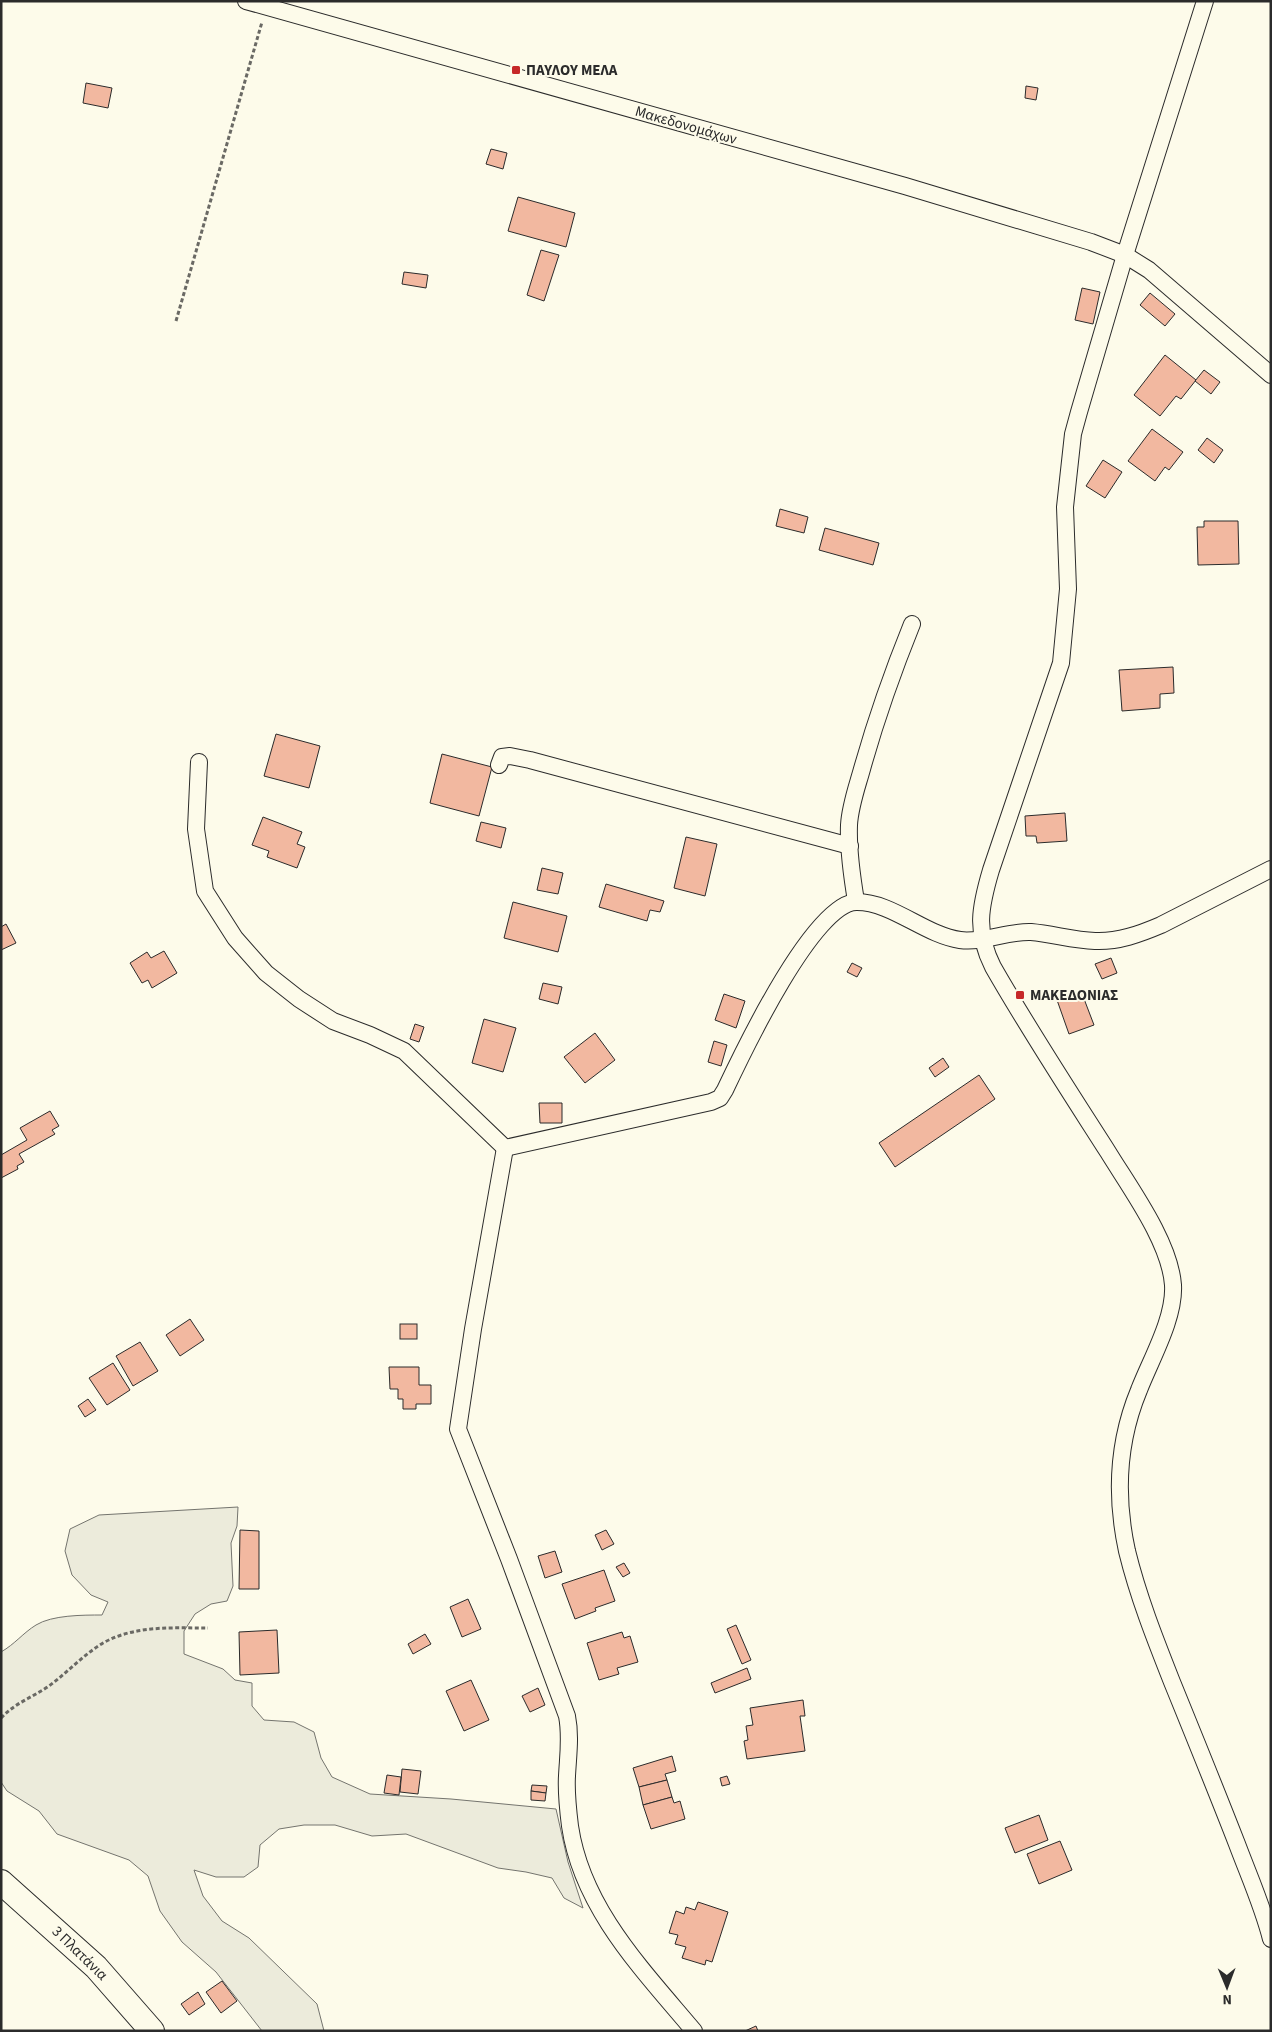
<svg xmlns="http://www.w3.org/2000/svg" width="1272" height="2032" font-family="'Source Sans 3',sans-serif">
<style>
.green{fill:#ecebdb;stroke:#74746e}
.building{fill:#f2b8a0;stroke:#2b2b2b}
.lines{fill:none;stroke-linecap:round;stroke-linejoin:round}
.street-casing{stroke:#2b2b2b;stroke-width:18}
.secondary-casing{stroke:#2b2b2b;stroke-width:26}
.path{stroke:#6a6964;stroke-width:3;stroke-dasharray:4 2.5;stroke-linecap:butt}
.street{stroke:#fdfbea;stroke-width:16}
.secondary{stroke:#fdfbea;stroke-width:24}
.poi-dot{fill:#c62828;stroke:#fdfbea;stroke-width:2}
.labels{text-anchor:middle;stroke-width:4;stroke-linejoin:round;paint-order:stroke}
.poi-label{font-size:15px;font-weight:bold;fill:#2b2b2b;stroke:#fdfbea;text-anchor:start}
.street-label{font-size:15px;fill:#2b2b2b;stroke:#fdfbea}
</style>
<rect width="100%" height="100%" fill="#fdfbea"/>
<path class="green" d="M238 1507 237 1526 231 1543 233 1586 227 1601 211 1604 195 1614 184 1631V1654L223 1669 235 1680 252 1683V1706L264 1720 294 1722 314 1732 321 1758 332 1777 370 1794 451 1799 556 1809 568 1862 583 1908 564 1898 552 1878 526 1872 498 1868 406 1834 372 1836 335 1825H304L279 1829 260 1845 258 1867 244 1877H216L194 1870 203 1896 222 1921 249 1938 317 2004 324 2031H262L216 1972 182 1942 160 1911 148 1876 129 1860 57 1834 39 1811 7 1791 1 1782V1652C15 1644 23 1633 36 1625 52 1615 83 1615 102 1615L108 1602 91 1595 72 1575 65 1551 70 1529 99 1515Z"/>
<g class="building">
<path d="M86 83 112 88 108 108 83 103Z"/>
<path d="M1026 86 1038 88 1036 100 1025 98Z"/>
<path d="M491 149 507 153 503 169 486 164Z"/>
<path d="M518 197 575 213 566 247 508 231Z"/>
<path d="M541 250 559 255 544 301 527 295Z"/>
<path d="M404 272 428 275 426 288 402 284Z"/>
<path d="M1082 288 1100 292 1093 324 1075 320Z"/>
<path d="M1150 293 1175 314 1165 326 1140 305Z"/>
<path d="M1165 355 1196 380 1181 399 1176 396 1160 416 1134 395Z"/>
<path d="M1204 370 1220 382 1211 394 1195 381Z"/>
<path d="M1152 429 1183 452 1169 470 1165 467 1155 481 1128 461Z"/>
<path d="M1207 438 1223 450 1214 463 1198 450Z"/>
<path d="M1103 460 1122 472 1105 498 1086 486Z"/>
<path d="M780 509 808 517 804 533 776 526Z"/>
<path d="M1204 521H1238L1239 564 1198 565 1197 527H1204Z"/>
<path d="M825 528 879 543 873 565 819 550Z"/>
<path d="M1173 667 1174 693 1160 694V708L1122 711 1119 670Z"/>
<path d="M276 734 320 746 309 788 264 776Z"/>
<path d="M442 754 492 767 479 816 430 803Z"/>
<path d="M1065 813 1067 841 1037 843 1036 836H1026L1025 816Z"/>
<path d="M263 817 302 832 297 844 305 847 297 868 267 857 269 851 252 845Z"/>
<path d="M481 822 506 828 501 848 476 841Z"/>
<path d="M686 837 717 844 705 896 674 888Z"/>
<path d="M542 868 563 873 558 894 537 890Z"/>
<path d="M606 884 664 901 660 912 650 910 647 921 599 907Z"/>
<path d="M513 902 567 916 558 952 504 938Z"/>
<path d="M6 924 16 943 1 950V927Z"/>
<path d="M164 951 177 973 152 988 148 980 142 983 130 963 147 952 151 958Z"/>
<path d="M1111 958 1117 973 1102 979 1095 964Z"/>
<path d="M852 963 862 968 857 977 847 972Z"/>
<path d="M543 983 562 987 558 1004 539 999Z"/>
<path d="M1081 991 1094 1025 1069 1034 1057 1000Z"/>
<path d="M724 994 745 1001 736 1028 715 1020Z"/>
<path d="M484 1019 516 1028 503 1072 472 1063Z"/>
<path d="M415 1024 424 1027 419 1042 410 1039Z"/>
<path d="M595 1033 615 1060 585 1083 564 1057Z"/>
<path d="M714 1041 727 1045 721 1066 708 1062Z"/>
<path d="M943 1058 949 1067 935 1077 929 1068Z"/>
<path d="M979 1075 995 1099 895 1167 879 1143Z"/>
<path d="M539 1103H562V1123H540Z"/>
<path d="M50 1111 59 1126 52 1130 55 1134 19 1154 24 1162 17 1166 18 1169 1 1178V1155L27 1140 20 1128Z"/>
<path d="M190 1319 204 1340 180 1356 166 1335Z"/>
<rect x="400" y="1324" width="17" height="15"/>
<path d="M140 1342 158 1371 133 1386 116 1356Z"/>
<path d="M113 1363 130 1390 107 1405 89 1378Z"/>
<path d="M389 1367H419V1385H431V1404H416V1409H403V1399H398V1389H390Z"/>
<path d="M88 1399 96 1410 85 1417 78 1406Z"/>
<path d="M240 1530 259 1531V1589H239Z"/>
<path d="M606 1530 614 1544 602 1550 595 1535Z"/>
<path d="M555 1551 562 1572 545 1578 538 1556Z"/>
<path d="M624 1563 630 1573 623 1577 616 1567Z"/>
<path d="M604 1570 615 1601 595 1608 596 1611 575 1619 562 1584Z"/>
<path d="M468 1599 481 1629 462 1637 450 1607Z"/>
<path d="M736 1625 751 1660 742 1664 727 1629Z"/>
<path d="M277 1630 279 1673 240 1675 239 1632Z"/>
<path d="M622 1632 624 1638 630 1636 638 1662 617 1668 619 1674 599 1680 587 1643Z"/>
<path d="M425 1634 431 1644 413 1654 408 1644Z"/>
<path d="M747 1668 751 1679 715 1693 711 1683Z"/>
<path d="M471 1680 489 1720 464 1731 446 1691Z"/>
<path d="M538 1688 545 1705 530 1712 522 1696Z"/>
<path d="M803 1700 805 1716H800L805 1751 747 1759 744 1741 748 1740 746 1726 753 1725 750 1708Z"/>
<path d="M672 1756 676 1771 665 1774 667 1780 639 1787 633 1768Z"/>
<path d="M402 1769 421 1771 418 1794 400 1792Z"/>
<path d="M387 1775 401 1777 399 1795 384 1793Z"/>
<path d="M727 1776 730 1784 722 1786 720 1778Z"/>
<path d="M667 1780 672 1797 643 1805 639 1787Z"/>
<path d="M532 1785 547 1786 546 1793 531 1791Z"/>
<path d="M531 1791 546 1793 545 1801 531 1800Z"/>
<path d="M672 1797 674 1803 680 1801 685 1819 651 1829 643 1805Z"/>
<path d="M1039 1815 1048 1840 1015 1853 1005 1828Z"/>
<path d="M1060 1841 1072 1870 1039 1884 1027 1854Z"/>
<path d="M698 1902 728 1912 712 1962 706 1960 705 1965 682 1958 686 1947 675 1944 678 1935 669 1933 676 1911 684 1914 686 1907 695 1910Z"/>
<path d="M222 1981 237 2001 221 2013 206 1992Z"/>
<path d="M198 1992 205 2004 189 2015 181 2004Z"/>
<path d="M756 2026 758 2031H745Z"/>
</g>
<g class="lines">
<defs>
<g id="street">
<path d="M246 1 905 186 1091 242 1125 255 1149 270 1271 375"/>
<path d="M1205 1 1125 255 1079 412 1073 434 1065 507 1068 589 1061 663 991 870C980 907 975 931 993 967 1029 1030 1069 1091 1108 1152 1130 1188 1170 1242 1173 1285 1175 1318 1151 1359 1139 1390 1117 1443 1115 1496 1127 1551 1138 1596 1155 1639 1172 1682 1194 1736 1216 1790 1237 1844 1249 1876 1263 1907 1271 1939"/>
<path d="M199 762 196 829 205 891 235 938 266 973 299 999 333 1021 370 1035 404 1051 505 1148 711 1102 720 1098 725 1090C742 1054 814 901 857 902 892 902 925 935 960 940 984 943 1007 931 1031 932 1053 934 1073 940 1095 941 1118 942 1140 934 1161 925L1271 869"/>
<path d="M499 765 502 757 510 756 530 760 850 846"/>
<path d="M856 901C852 877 848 850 849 825 850 806 857 787 862 769 876 719 893 671 912 624"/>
<path d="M505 1148 473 1329 458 1429 509 1559 567 1716C571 1736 568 1756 567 1776 566 1792 568 1810 570 1826 582 1908 642 1969 694 2031"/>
</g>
<path id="secondary" d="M1 1882 96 1967 152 2031"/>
</defs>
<use href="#street" class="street-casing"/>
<use href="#secondary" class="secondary-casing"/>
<g class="path">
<path d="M176 321 262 22"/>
<path d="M1 1718C15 1703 33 1697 49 1686 68 1672 83 1655 103 1643 135 1625 173 1628 208 1628"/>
</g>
<use href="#street" class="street"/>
<use href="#secondary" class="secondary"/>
</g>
<g class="poi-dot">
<rect x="511" y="65" width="10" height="10" rx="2.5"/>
<rect x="1015" y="990" width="10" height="10" rx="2.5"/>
</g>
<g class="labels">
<g class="poi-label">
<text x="526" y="75">ΠΑΥΛΟΥ ΜΕΛΑ</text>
<text x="1030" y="1000">ΜΑΚΕΔΟΝΙΑΣ</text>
</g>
<g class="street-label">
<text transform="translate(686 125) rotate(16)" y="5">Μακεδονομάχων</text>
<text transform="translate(80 1953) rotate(44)" y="5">3 Πλατάνια</text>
</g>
</g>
<rect width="1272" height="2032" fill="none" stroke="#2b2b2b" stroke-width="5"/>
<g transform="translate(1227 1987) rotate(179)" stroke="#fdfbea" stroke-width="4" paint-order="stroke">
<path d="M0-4L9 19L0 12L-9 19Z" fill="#2b2b2b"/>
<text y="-8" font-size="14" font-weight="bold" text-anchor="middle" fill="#2b2b2b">N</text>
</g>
</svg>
